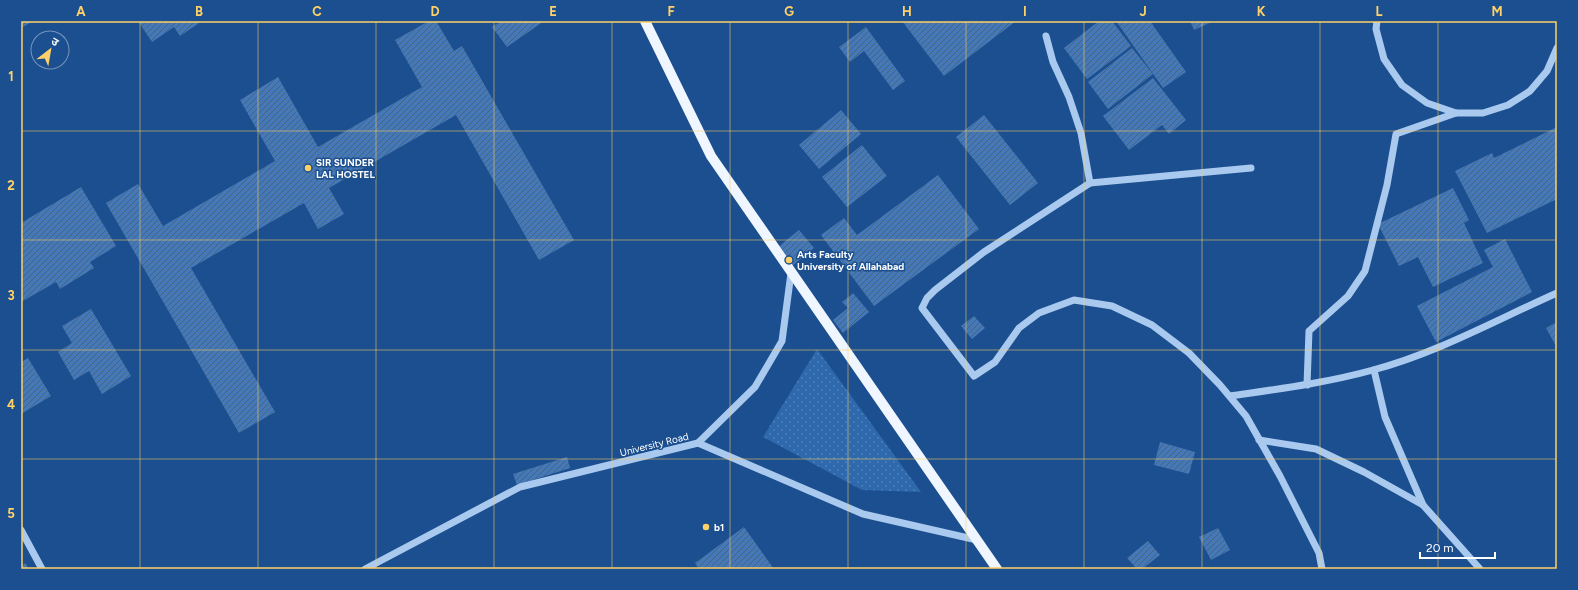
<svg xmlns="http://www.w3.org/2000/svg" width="1578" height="590" font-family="Figtree,'Noto Sans Devanagari',sans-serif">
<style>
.park{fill:url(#park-dots)}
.building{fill:url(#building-hatch)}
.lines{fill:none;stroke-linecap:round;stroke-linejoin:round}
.minor{stroke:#a9c9ee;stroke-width:7}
.major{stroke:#f0f6ff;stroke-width:10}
.grid{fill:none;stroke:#ffd166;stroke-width:1;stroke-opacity:0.55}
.poi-dot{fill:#ffd166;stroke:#1b4f8f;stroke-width:1.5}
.labels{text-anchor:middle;stroke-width:3;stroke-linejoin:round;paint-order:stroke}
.poi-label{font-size:10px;font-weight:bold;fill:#fff;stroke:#1b4f8f;text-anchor:start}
.street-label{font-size:10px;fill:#fff;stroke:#1b4f8f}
.neatline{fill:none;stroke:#ffd166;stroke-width:1.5}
.grid-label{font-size:13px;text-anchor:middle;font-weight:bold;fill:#ffd166}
</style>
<defs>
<pattern id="park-dots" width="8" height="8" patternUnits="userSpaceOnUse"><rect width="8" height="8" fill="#2e69ad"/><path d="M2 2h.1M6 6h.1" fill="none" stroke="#4d80b9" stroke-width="1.8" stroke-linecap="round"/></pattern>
<pattern id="building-hatch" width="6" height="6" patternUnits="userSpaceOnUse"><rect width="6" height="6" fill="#4478b7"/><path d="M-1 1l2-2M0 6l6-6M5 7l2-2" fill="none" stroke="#486282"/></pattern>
</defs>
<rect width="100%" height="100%" fill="#1b4f8f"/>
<path class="park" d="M817 349 921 492 862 490 763 437Z"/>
<g class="building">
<path d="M21 21H33L21 28Z"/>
<path d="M138 21H202L180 36 174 27 152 42Z"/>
<path d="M429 21H436L454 51 462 46 574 240 539 260 456 115 329 188 344 214 318 229 304 203 191 268 275 412 239 433 106 203 138 184 163 226 275 161 240 100 278 77 318 147 422 87 395 40Z"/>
<path d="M501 21H544L507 47 492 27Z"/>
<path d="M902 21H1016L944 76Z"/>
<path d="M1099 21H1112L1131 46 1087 79 1064 48Z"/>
<path d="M1116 21H1150L1186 72 1163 88Z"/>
<path d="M1190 21H1214L1194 30Z"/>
<path d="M866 27 905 81 893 90 864 51 850 62 839 47Z"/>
<path d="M1132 48 1153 74 1108 109 1088 82Z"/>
<path d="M1153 78 1186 120 1169 134 1162 125 1129 150 1103 116Z"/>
<path d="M841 110 861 134 819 169 799 145Z"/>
<path d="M984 115 1038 183 1010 205 956 137Z"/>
<path d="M1557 127V199L1487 233 1455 171 1492 153 1494 158Z"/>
<path d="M862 145 887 176 847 207 822 177Z"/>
<path d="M938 175 979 229 874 306 821 235 844 218 857 235Z"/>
<path d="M81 187 116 246 90 262 94 268 60 289 56 282 21 302V223Z"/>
<path d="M1453 188 1469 220 1464 223 1483 263 1433 287 1418 257 1399 266 1378 224Z"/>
<path d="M799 230 814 248 792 266 778 247Z"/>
<path d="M1505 239 1532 292 1436 342 1417 306 1493 267 1484 250Z"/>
<path d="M853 293 869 312 843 333 833 320 848 308 842 302Z"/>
<path d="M91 309 131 376 102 394 89 371 74 380 58 352 72 343 62 326Z"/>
<path d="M974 316 985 328 972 339 961 326Z"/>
<path d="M1557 322V348L1546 328Z"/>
<path d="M28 358 51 396 21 414V362Z"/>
<path d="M1160 442 1195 452 1189 474 1154 465Z"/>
<path d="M567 457 570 468 517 485 513 474Z"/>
<path d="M744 527 774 569H699L695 563Z"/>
<path d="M1218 528 1230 550 1211 560 1199 537Z"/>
<path d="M1148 541 1160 555 1142 569H1137L1127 558Z"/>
<path d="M25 563 29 569H21V566Z"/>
</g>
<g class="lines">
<g class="minor">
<path d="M1377 21 1376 29 1384 59 1402 85 1427 103 1456 113H1483L1508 105 1530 91 1547 71 1557 48"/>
<path d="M1046 36 1053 62 1069 97 1081 133 1090 183"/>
<path d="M1251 168 1090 183 984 252 935 290 927 298 922 308 974 376 995 362 1019 328 1039 313 1074 300 1112 306 1152 325 1189 353 1220 385 1246 416 1280 476 1319 553 1322 569"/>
<path d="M1374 370 1385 417 1423 505 1480 569"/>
<path d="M1307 385 1309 331 1348 296 1365 271 1387 185 1396 134 1456 113"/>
<path d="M1230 396C1278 389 1326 383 1373 370 1437 353 1496 320 1557 293"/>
<path d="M1259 440 1316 449 1364 472 1423 505"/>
<path d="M698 443 755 387 782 341 791 273"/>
<path d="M21 530 42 569"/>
<path d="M365 569 520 487 698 443 863 514 977 540"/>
</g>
<path class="major" d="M645 21 711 156 997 569"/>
</g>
<path class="grid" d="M140 21V569M258 21V569M376 21V569M494 21V569M612 21V569M730 21V569M848 21V569M966 21V569M1084 21V569M1202 21V569M1320 21V569M1438 21V569M21 131H1557M21 240H1557M21 350H1557M21 459H1557"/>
<g class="poi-dot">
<circle cx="308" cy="168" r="4"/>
<circle cx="789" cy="260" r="4"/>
<circle cx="706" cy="527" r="4"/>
</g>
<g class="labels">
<g class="poi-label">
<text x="316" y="166">SIR SUNDER<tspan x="316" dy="12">LAL HOSTEL</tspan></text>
<text x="797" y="258">Arts Faculty<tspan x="797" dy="12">University of Allahabad</tspan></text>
<text x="714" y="531">b1</text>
</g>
<g class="street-label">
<text transform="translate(654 444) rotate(-14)" y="4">University Road</text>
</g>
</g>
<rect width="1578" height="590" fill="none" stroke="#1b4f8f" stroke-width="44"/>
<g transform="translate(50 50) rotate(31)"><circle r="19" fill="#1b4f8f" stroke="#7695bc"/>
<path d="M0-3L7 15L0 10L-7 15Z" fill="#ffd166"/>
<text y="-6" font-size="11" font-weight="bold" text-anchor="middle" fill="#ffffff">उ</text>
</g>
<path d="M1420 552v6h75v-6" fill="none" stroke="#ffffff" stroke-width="2"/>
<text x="1426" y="552" font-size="12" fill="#ffffff" stroke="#1b4f8f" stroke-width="3" paint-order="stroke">20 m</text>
<rect x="22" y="22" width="1534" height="546" class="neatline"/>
<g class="grid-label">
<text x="81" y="16">A</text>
<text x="199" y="16">B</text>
<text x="317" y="16">C</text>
<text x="435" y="16">D</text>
<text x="553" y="16">E</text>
<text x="671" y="16">F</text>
<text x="789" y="16">G</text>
<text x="907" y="16">H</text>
<text x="1025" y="16">I</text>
<text x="1143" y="16">J</text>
<text x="1261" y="16">K</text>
<text x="1379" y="16">L</text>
<text x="1497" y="16">M</text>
<text x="11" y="81">1</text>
<text x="11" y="190">2</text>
<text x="11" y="300">3</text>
<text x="11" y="409">4</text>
<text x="11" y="518">5</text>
</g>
</svg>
